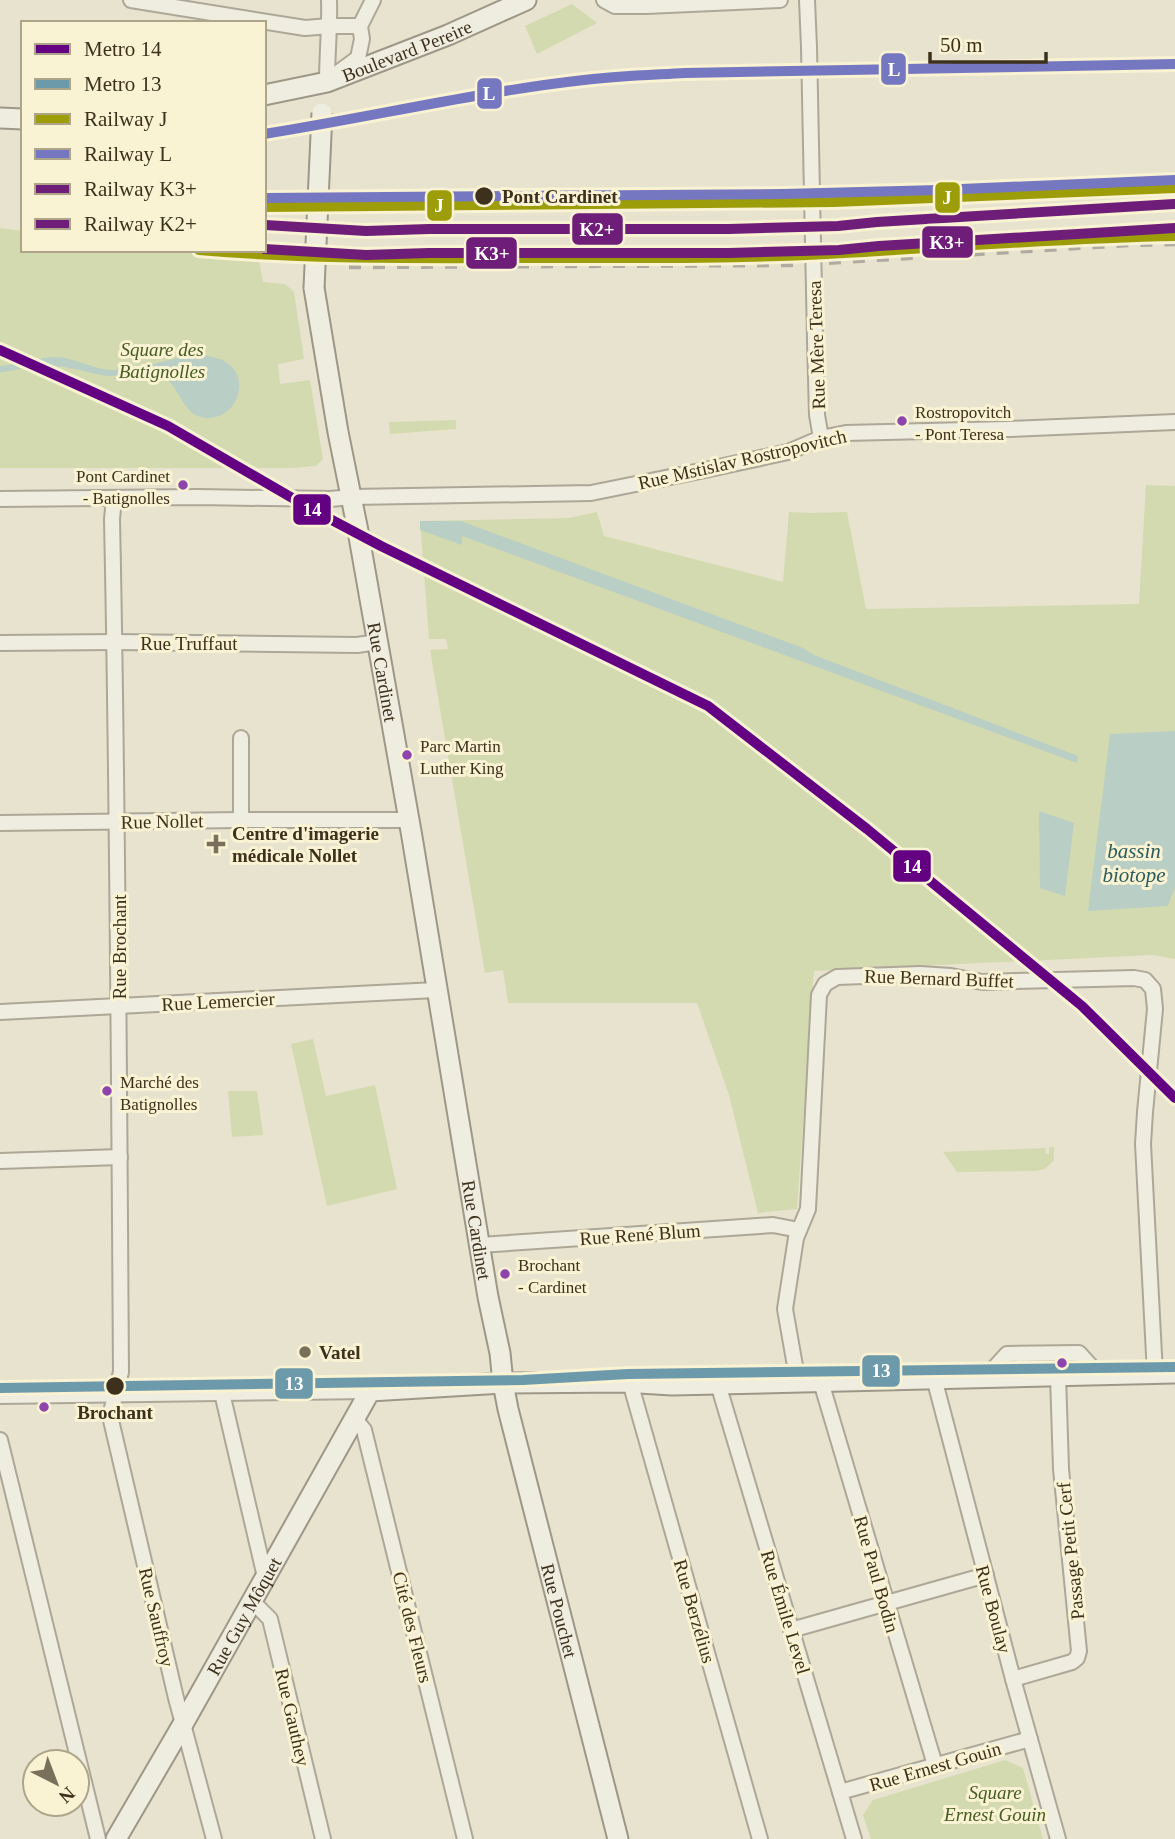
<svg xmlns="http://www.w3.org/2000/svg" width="1175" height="1839" font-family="'Times New Roman',serif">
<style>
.green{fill:#d4daaf}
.water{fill:#b9cec4}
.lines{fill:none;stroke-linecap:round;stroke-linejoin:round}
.street-casing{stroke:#ada797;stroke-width:18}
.secondary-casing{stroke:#9d9787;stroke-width:23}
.street{stroke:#efece0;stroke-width:14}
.secondary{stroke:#efece0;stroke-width:19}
.rail{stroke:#afaba0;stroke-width:4.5;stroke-dasharray:12 12;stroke-linecap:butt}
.street-bridge-casing{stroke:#ada797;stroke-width:18;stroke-linecap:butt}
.secondary-bridge-casing{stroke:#9d9787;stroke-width:23;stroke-linecap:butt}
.street-bridge{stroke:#efece0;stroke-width:14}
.secondary-bridge{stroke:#efece0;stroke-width:19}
.rail-1-casing{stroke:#f9f2d3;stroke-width:16}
.rail-2-casing{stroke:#f9f2d3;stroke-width:16}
.rail-3-casing{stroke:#f9f2d3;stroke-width:16}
.rail-4-casing{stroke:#f9f2d3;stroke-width:16}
.rail-1{stroke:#9d9d09;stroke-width:10}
.rail-2{stroke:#7577c0;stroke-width:10}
.rail-3{stroke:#6e1e78;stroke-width:10}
.rail-4{stroke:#6e1e78;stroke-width:10}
.metro-1-casing{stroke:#f9f2d3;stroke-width:16}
.metro-2-casing{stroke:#f9f2d3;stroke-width:16}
.metro-1{stroke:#640082;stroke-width:10}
.metro-2{stroke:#6d9aaa;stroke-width:10}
.stop-dot{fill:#3d301d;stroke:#f9f2d3;stroke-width:2.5}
.bus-dot{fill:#8e44ad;stroke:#f9f2d3;stroke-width:2.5}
.poi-dot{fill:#796f5b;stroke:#f9f2d3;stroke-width:2.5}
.labels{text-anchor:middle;stroke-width:6;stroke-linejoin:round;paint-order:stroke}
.bus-label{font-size:17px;fill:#3d301d;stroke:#f9f2d3;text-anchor:start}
.street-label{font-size:19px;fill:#3d301d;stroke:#f9f2d3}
.stop-label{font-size:19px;font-weight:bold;fill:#3d301d;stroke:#f9f2d3;text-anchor:start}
.park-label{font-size:19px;font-style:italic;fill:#465c22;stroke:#f9f2d3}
.poi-label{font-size:19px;font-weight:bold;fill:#3d301d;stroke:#f9f2d3;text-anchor:start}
.water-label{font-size:21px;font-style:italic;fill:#2b5c5e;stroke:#f9f2d3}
.line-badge{stroke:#f9f2d3;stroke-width:2.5}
.badge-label{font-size:19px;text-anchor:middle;font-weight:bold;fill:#fff}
</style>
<rect width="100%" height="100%" fill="#e8e3ce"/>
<g class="green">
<path d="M572 4 597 23 537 54 525 26Z"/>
<path d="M0 228 23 231V250H212L258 255 263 282 285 284 294 292 304 359 278 364 280 384 310 380 323 459 316 466 293 468H0Z"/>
<path d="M456 420V429L390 434 389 422Z"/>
<path d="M1146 485 1175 486V959L1153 955 814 971 797 1209 758 1213 729 1095 697 1003H508L503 970 485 973 430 650 448 649 446 639H429L420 521 569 518 597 512 604 536 783 582 789 512 810 513 847 512 866 609 1139 604Z"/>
<path d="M313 1039 326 1096 375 1085 397 1189 327 1206 291 1044Z"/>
<path d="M228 1091H257L263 1135 232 1137Z"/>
<path d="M1049 1147H1054V1160L1045 1169 1036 1171 957 1172 943 1152 1045 1148 1046 1154H1049Z"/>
<path d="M1005 1760 1023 1768 1043 1839H871L863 1815 873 1800Z"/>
</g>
<g class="water">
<path d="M195 354C207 356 222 357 231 366 249 384 236 416 210 418 179 420 182 379 155 373 140 370 126 377 112 376 97 376 84 370 70 368 60 366 48 366 37 366 25 366 13 372 0 372V366C18 365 35 358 53 357 73 356 91 369 111 370 140 371 167 359 195 354Z"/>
<path d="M420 521H461L803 648 814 655 1078 756 1077 763 462 536V545L420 530Z"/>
<path d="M1175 731V887L1168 906 1088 911 1110 734Z"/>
<path d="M1039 811 1074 823 1065 896 1040 888Z"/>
</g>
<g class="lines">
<defs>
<g id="street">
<path d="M131 0 305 28 330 26H360"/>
<path d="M604 0 615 6H646L780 0"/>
<path d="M807 0 809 47"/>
<path d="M339 72 358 58 362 39 360 26 373 0"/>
<path d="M327 82C327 54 330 27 329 0"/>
<path d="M815 340 817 415 821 438"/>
<path d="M0 499 198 497 330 499 352 497 591 493 705 470 788 452 821 438 846 433 1009 429 1175 422"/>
<path d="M114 499 112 519C118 803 119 1088 121 1372L110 1416 176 1698 214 1839"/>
<path d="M0 643 115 642 357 645 378 642"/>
<path d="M241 820V738"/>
<path d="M0 823 241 820H409"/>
<path d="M0 1012 436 990"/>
<path d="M0 1161 120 1157"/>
<path d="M480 1245 773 1225 799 1230"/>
<path d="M986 1377 1007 1354 1079 1353 1099 1375"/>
<path d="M934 1378 1013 1679 1058 1839"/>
<path d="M630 1382 760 1839"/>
<path d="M821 1382 935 1765"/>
<path d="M798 1383 785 1309 796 1238 808 1209 819 995 825 984 837 977 920 974 951 976 982 982 1134 978 1145 980 1153 989 1155 1009 1145 1112 1143 1144 1155 1374"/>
<path d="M718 1384 854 1839"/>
<path d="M222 1393 265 1577"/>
<path d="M0 1396 370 1391"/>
<path d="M355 1419 364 1430 465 1839"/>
<path d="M0 1440 98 1839"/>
<path d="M252 1601 270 1619 323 1839"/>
<path d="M791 1630 986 1575"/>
<path d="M1013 1679 1072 1662 1077 1658 1079 1651 1061 1469 1058 1376"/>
<path d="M840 1792 1030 1739"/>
</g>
<g id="secondary">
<path id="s1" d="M264 95 327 82 448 35 526 0"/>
<path d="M0 118 23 119"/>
<path id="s2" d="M314 288 338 432 358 531 412 837 488 1297 500 1353 503 1383 508 1409 618 1839"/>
<path id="s3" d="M116 1839 183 1724 370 1391 503 1383 623 1382 672 1385 718 1384 1175 1373"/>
</g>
</defs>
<use href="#street" class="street-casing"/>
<use href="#secondary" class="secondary-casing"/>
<use href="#street" class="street"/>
<use href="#secondary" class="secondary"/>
<path class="rail" d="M349 267 790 265 1128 245 1175 244"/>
<defs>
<path id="street-bridge" d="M809 47 815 340"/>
<path id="secondary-bridge" d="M314 288 322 113"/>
</defs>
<use href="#street-bridge" class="street-bridge-casing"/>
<use href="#secondary-bridge" class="secondary-bridge-casing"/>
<use href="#street-bridge" class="street-bridge"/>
<use href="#secondary-bridge" class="secondary-bridge"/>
<defs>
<g id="rail-1">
<path d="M264 207 834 202 1175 188"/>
<path d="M199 250C312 260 424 258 537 258 633 258 730 259 827 254 943 248 1059 238 1175 236"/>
</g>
<g id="rail-2">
<path d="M264 134C371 117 477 92 584 80 618 76 651 75 685 73L1175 64"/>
<path d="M264 198 783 194 938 190 1175 180"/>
</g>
<path id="rail-3" d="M264 249 366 255 429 253H729L839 250 879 246 1175 228"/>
<path id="rail-4" d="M265 225 366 231 429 229H729L838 226 877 222 1174 204"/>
</defs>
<use href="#rail-1" class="rail-1-casing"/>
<use href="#rail-2" class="rail-2-casing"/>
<use href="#rail-3" class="rail-3-casing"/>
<use href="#rail-4" class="rail-4-casing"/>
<use href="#rail-1" class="rail-1"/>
<use href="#rail-2" class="rail-2"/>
<use href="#rail-3" class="rail-3"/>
<use href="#rail-4" class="rail-4"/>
<defs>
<path id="metro-1" d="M0 350 168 426 313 510 381 546 708 706 867 829 1082 1006 1175 1098"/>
<path id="metro-2" d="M0 1388 523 1380 628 1374 1175 1367"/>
</defs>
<use href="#metro-1" class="metro-1-casing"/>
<use href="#metro-2" class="metro-2-casing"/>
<use href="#metro-1" class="metro-1"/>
<use href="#metro-2" class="metro-2"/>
</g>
<g class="stop-dot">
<circle cx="484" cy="196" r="10"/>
<circle cx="115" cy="1386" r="10"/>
</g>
<g class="bus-dot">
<circle cx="902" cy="421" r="6"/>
<circle cx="183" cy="485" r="6"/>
<circle cx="407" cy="755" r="6"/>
<circle cx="107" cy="1091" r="6"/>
<circle cx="505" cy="1274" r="6"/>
<circle cx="1062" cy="1363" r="6"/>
<circle cx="44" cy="1407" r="6"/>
</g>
<g class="poi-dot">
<path d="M212.5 833.5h7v7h7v7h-7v7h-7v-7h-7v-7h7z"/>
<circle cx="305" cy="1352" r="7"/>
</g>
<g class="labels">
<g class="bus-label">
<text x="915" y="418">Rostropovitch<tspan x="915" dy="22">- Pont Teresa</tspan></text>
<text x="170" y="482" text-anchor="end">Pont Cardinet<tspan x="170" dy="22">- Batignolles</tspan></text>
<text x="420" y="752">Parc Martin<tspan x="420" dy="22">Luther King</tspan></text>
<text x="120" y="1088">Marché des<tspan x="120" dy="22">Batignolles</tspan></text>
<text x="518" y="1271">Brochant<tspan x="518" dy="22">- Cardinet</tspan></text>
</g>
<g class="street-label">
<text dy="7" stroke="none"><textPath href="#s1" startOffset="150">Boulevard Pereire</textPath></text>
<text transform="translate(816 345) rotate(-92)" y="7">Rue Mère Teresa</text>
<text transform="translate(742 459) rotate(-13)" y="7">Rue Mstislav Rostropovitch</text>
<text x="189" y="650">Rue Truffaut</text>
<text dy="7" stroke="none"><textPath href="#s2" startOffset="390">Rue Cardinet</textPath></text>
<text transform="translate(162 821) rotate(-1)" y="7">Rue Nollet</text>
<text transform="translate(119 947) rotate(-90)" y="7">Rue Brochant</text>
<text transform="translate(939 978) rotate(2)" y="7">Rue Bernard Buffet</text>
<text transform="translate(218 1001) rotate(-3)" y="7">Rue Lemercier</text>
<text dy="7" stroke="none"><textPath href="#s2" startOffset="956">Rue Cardinet</textPath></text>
<text transform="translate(640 1234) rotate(-4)" y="7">Rue René Blum</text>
<text transform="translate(1070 1551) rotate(-96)" y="7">Passage Petit Cerf</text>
<text transform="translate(877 1574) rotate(74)" y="7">Rue Paul Bodin</text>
<text transform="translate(994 1609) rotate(75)" y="7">Rue Boulay</text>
<text dy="7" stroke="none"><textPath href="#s2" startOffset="1346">Rue Pouchet</textPath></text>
<text transform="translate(695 1611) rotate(74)" y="7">Rue Berzélius</text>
<text transform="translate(786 1612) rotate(73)" y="7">Rue Émile Level</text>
<text dy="7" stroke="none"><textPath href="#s3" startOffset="257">Rue Guy Môquet</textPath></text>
<text transform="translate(157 1617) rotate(77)" y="7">Rue Sauffroy</text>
<text transform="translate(413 1627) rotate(76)" y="7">Cité des Fleurs</text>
<text transform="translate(293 1717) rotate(77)" y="7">Rue Gauthey</text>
<text transform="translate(935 1766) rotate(-16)" y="7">Rue Ernest Gouin</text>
</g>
<g class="stop-label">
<text x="502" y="203">Pont Cardinet</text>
<text x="115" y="1419" text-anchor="middle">Brochant</text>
</g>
<g class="park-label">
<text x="162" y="356">Square des<tspan x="162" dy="22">Batignolles</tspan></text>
<text x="995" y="1799">Square<tspan x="995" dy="22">Ernest Gouin</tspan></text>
</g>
<g class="poi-label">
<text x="232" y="840">Centre d'imagerie<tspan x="232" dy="22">médicale Nollet</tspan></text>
<text x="319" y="1359">Vatel</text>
</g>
<g class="water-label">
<text x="1134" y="858">bassin<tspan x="1134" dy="24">biotope</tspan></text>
</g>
</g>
<g class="line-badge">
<rect x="880" y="52" width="27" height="34" rx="7" fill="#7577c0"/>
<rect x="476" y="77" width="27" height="33" rx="7" fill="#7577c0"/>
<rect x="934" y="181" width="27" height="33" rx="7" fill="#9d9d09"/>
<rect x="426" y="189" width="27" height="33" rx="7" fill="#9d9d09"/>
<rect x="571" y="212" width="53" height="34" rx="7" fill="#6e1e78"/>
<rect x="921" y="225" width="53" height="34" rx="7" fill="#6e1e78"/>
<rect x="465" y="236" width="53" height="34" rx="7" fill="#6e1e78"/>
<rect x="292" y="493" width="40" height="33" rx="7" fill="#640082"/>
<rect x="892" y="849" width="40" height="34" rx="7" fill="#640082"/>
<rect x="861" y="1354" width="40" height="34" rx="7" fill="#6d9aaa"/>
<rect x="274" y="1367" width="40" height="33" rx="7" fill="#6d9aaa"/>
</g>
<g class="badge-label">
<text x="894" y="76">L</text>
<text x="489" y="100">L</text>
<text x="947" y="204">J</text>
<text x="439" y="212">J</text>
<text x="597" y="236">K2+</text>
<text x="947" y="249">K3+</text>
<text x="492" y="260">K3+</text>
<text x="312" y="516">14</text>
<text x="912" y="873">14</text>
<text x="881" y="1377">13</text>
<text x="294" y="1390">13</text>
</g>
<rect x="21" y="21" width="245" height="231" fill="#f9f2d3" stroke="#aea48a" stroke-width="2"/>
<rect x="35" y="44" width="35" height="10" fill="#640082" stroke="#aea48a" stroke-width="2"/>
<text x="84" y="56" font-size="21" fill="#3d301d">Metro 14</text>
<rect x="35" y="79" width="35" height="10" fill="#6d9aaa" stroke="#aea48a" stroke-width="2"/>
<text x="84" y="91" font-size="21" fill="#3d301d">Metro 13</text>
<rect x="35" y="114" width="35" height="10" fill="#9d9d09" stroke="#aea48a" stroke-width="2"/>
<text x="84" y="126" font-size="21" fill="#3d301d">Railway J</text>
<rect x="35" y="149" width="35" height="10" fill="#7577c0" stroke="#aea48a" stroke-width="2"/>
<text x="84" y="161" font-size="21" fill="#3d301d">Railway L</text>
<rect x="35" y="184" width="35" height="10" fill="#6e1e78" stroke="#aea48a" stroke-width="2"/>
<text x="84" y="196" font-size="21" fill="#3d301d">Railway K3+</text>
<rect x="35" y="219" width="35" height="10" fill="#6e1e78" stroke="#aea48a" stroke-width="2"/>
<text x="84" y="231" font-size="21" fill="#3d301d">Railway K2+</text>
<g transform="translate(56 1783) rotate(138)"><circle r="33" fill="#f9f2d3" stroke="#aea48a" stroke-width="2"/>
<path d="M0-5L12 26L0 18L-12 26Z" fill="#796f5b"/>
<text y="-10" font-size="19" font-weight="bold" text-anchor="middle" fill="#3d301d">N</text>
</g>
<path d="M930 52v10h116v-10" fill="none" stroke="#3d301d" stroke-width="3.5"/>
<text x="940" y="52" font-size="21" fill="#3d301d" stroke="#f9f2d3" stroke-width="5" paint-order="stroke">50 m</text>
</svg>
